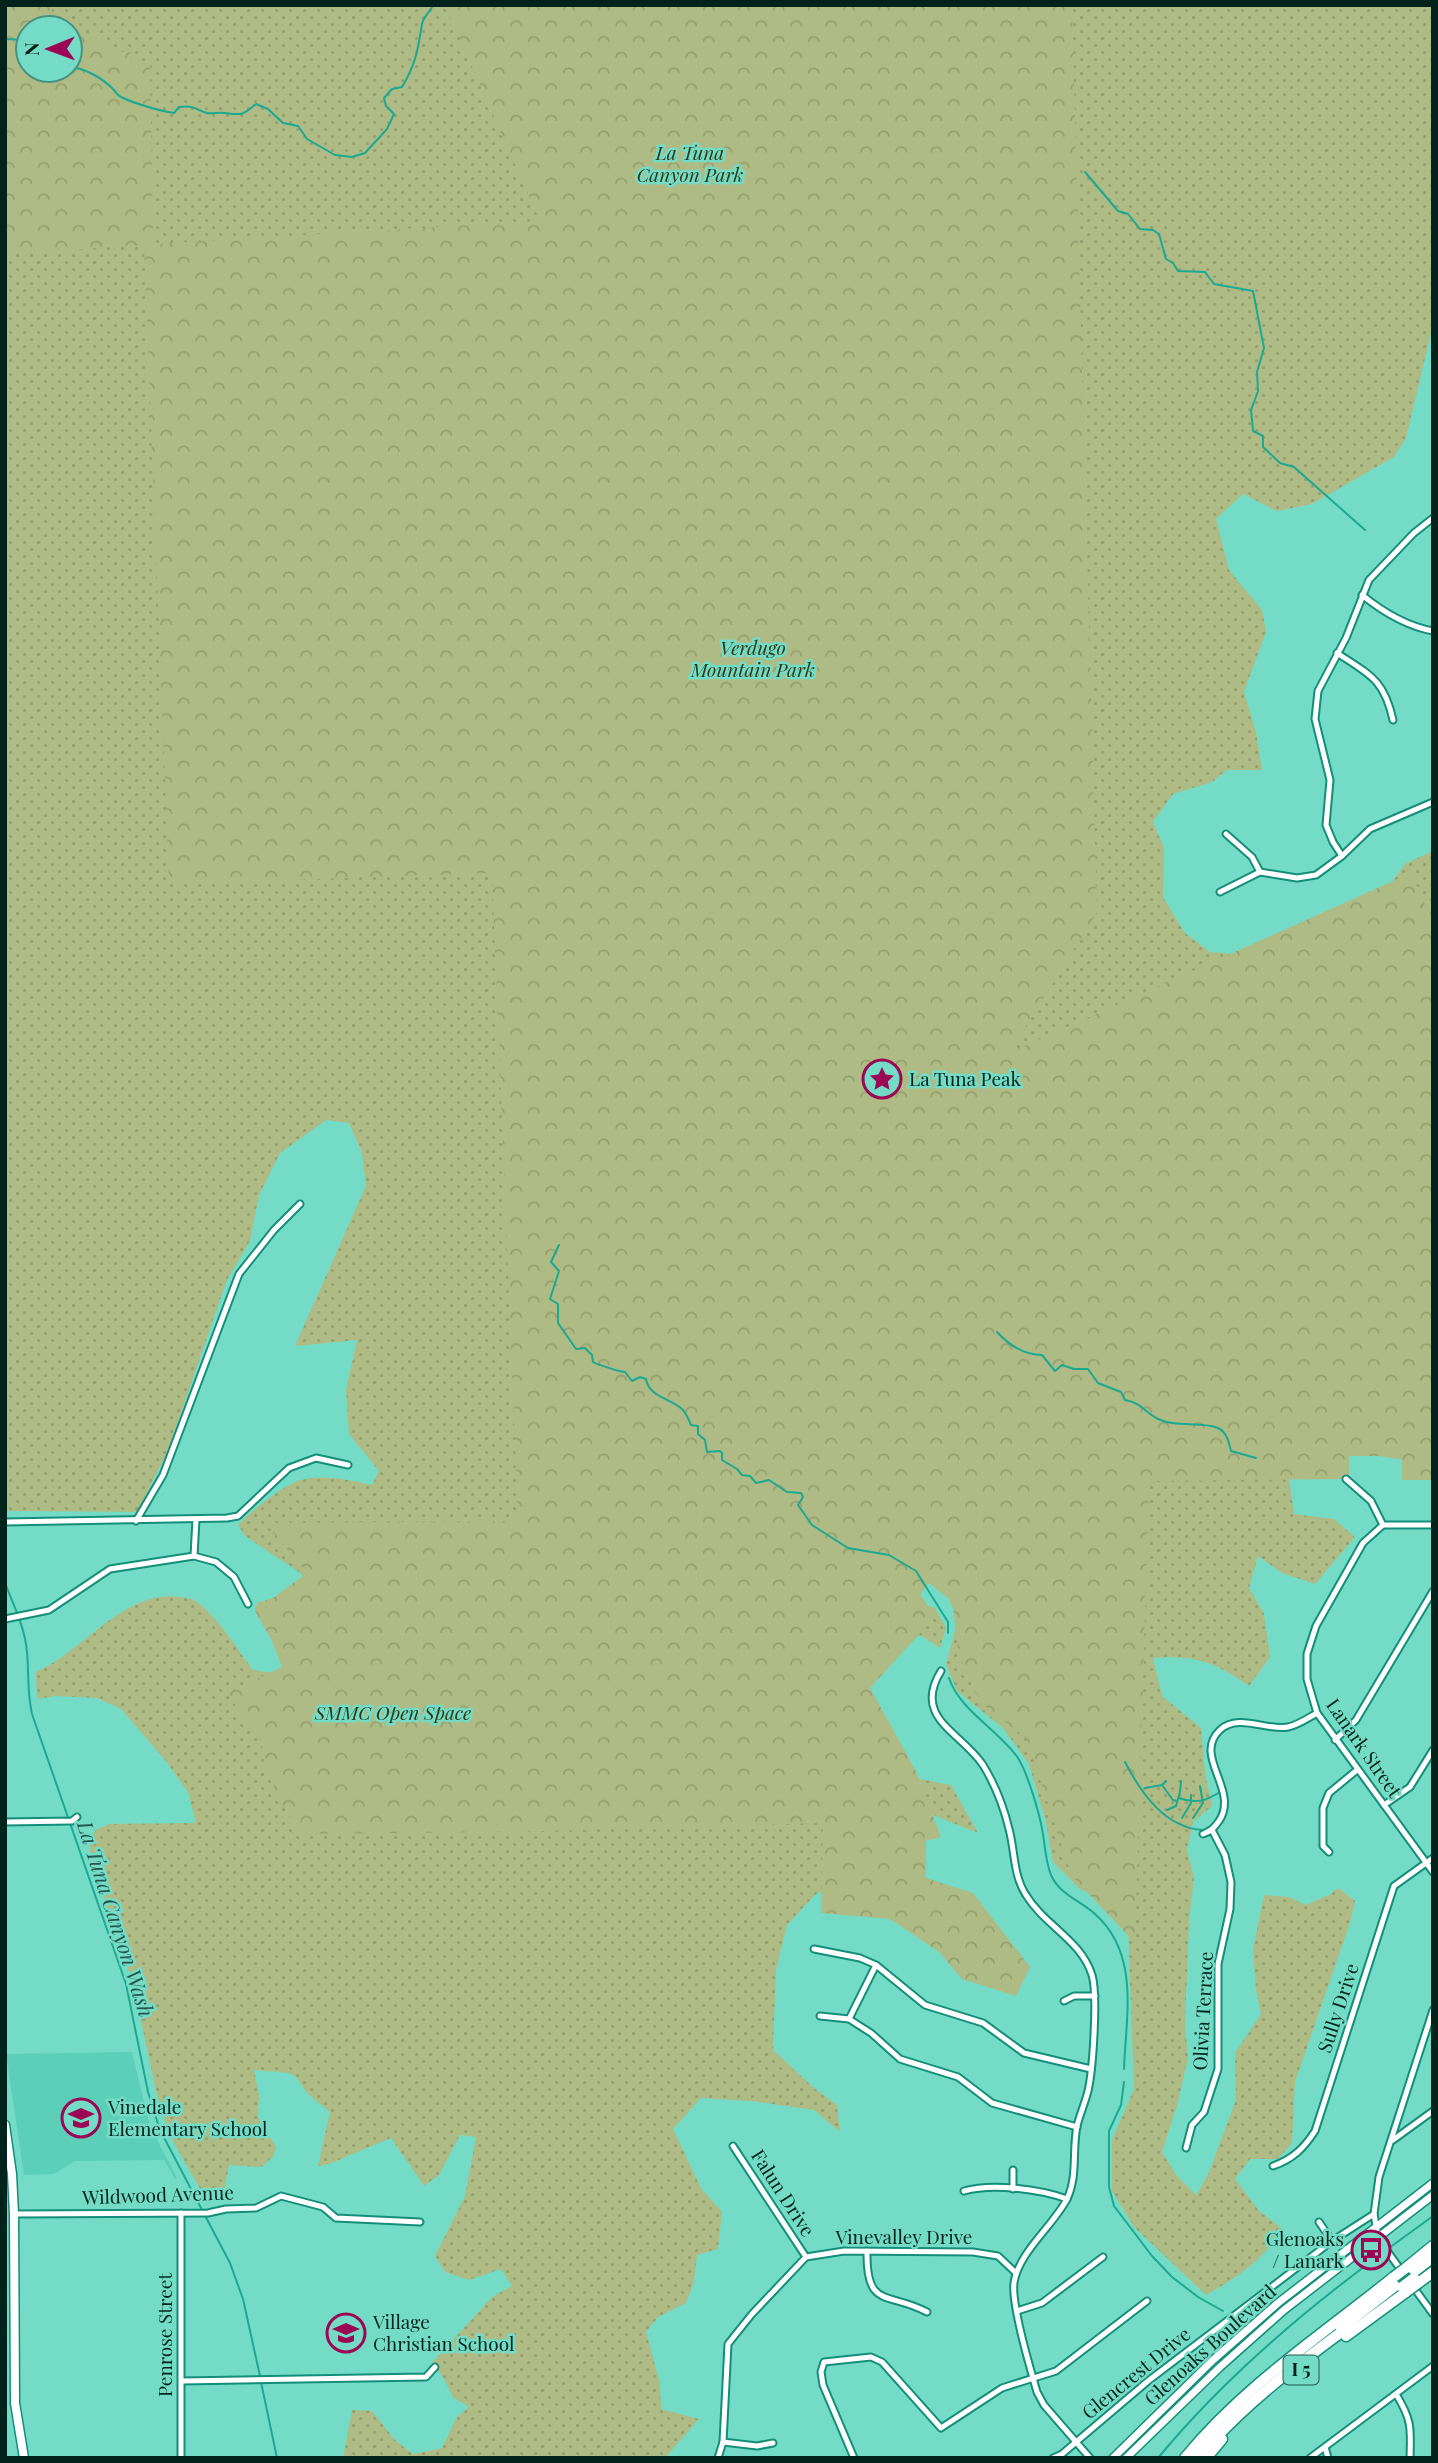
<svg xmlns="http://www.w3.org/2000/svg" width="1438" height="2463" font-family="'Playfair Display',serif">
<style>
.built{fill:#5ccfb8}
.grass{fill:url(#grass-dots);fill-rule:evenodd}
.forest{fill:url(#forest-crowns)}
.lines{fill:none;stroke-linecap:round;stroke-linejoin:round}
.stream{stroke:#1ca992;stroke-width:2}
.street-casing{stroke:#138e7a;stroke-width:9}
.secondary-casing{stroke:#138e7a;stroke-width:10}
.primary-casing{stroke:#138e7a;stroke-width:11}
.highway-casing{stroke:#138e7a;stroke-width:13}
.street{stroke:#fff;stroke-width:5}
.secondary{stroke:#fff;stroke-width:7}
.primary{stroke:#fff;stroke-width:8}
.highway{stroke:#fff;stroke-width:10}
.highway-bridge-casing{stroke:#138e7a;stroke-width:13;stroke-linecap:butt}
.highway-bridge{stroke:#fff;stroke-width:10}
.labels{text-anchor:middle;stroke-width:5;stroke-linejoin:round;paint-order:stroke}
.shield{fill:#74dcc6;stroke:#245a4f;stroke-width:2}
.shield-label{font-size:18px;font-weight:bold;fill:#01231c}
.park-label{font-size:19px;font-style:italic;fill:#323812;stroke:#74dcc6}
.poi-label{font-size:19px;fill:#01231c;stroke:#74dcc6;text-anchor:start}
.street-label{font-size:19px;fill:#01231c;stroke:#74dcc6}
.water-label{font-size:21px;font-style:italic;fill:#22564c;stroke:#74dcc6}
</style>
<defs>
<pattern id="grass-dots" width="8" height="8" patternUnits="userSpaceOnUse" patternTransform="scale(1.75)"><rect width="8" height="8" fill="#afbb84"/><path d="M2 2h.1M6 6h.1" fill="none" stroke="#95a071" stroke-width="1.8" stroke-linecap="round"/></pattern>
<pattern id="forest-crowns" width="20" height="18" patternUnits="userSpaceOnUse" patternTransform="scale(1.75)"><rect width="20" height="18" fill="#afbb84"/><path d="M2 6a3 3 0 1 1 6 0M12 15a3 3 0 1 1 6 0" fill="none" stroke="#95a071"/></pattern>
</defs>
<rect width="100%" height="100%" fill="#74dcc6"/>
<path class="built" d="M132 2052 150 2126 177 2178 175 2179 164 2160 75 2161 54 2174 24 2175 6 2054Z"/>
<path class="grass" d="M5 5H1433V325L1406 438 1394 457 1312 504 1277 511 1243 494 1216 519 1229 570 1262 610 1266 632 1244 692 1256 732 1262 770H1227L1212 782 1173 794 1153 822 1164 848 1163 897 1185 933 1210 952 1254 956 1381 897 1405 864 1433 851V1474L1406 1460 1343 1451 1288 1471 1294 1514 1334 1519 1355 1537 1315 1584 1282 1573 1258 1556 1249 1588 1264 1614 1270 1657 1249 1686C1215 1662 1195 1655 1153 1658L1162 1696 1201 1728 1205 1773 1212 1806 1193 1822 1187 1850 1194 1877 1189 1922 1185 2025 1188 2058 1177 2106 1162 2152 1177 2176 1196 2195 1208 2175 1236 2100 1235 2053 1261 2014 1256 1990 1253 1949 1264 1895 1289 1897 1306 1905 1331 1894 1338 1888 1355 1901 1350 1923 1295 2082 1292 2143 1278 2159H1250L1235 2179 1259 2211 1284 2230C1260 2261 1240 2276 1206 2295L1134 2227 1112 2191V2140L1134 2089 1128 1924 1130 1914 1080 1889 1053 1862 1046 1822 1029 1764 1003 1728 957 1691 946 1664 958 1620 940 1577 921 1562 918 1603 935 1608 946 1628 940 1648 920 1635 850 1680 908 1777 951 1785 978 1833 921 1810 848 1875 815 1895 787 1925 776 1970 773 2050 814 2088 837 2105 840 2132 814 2110 752 2101 701 2098 673 2129 701 2188 722 2212 718 2249 697 2255 694 2282 686 2303 658 2317 646 2332 660 2384 661 2409 699 2419 665 2458H343L352 2410 372 2411 395 2440 413 2454 442 2448 457 2417 469 2407 453 2397 444 2379 432 2363 492 2297 512 2286 501 2269 469 2280 445 2272 435 2256 465 2196 476 2137 460 2135 439 2175 424 2186 391 2138 329 2164 318 2166 330 2112 307 2093 296 2077 289 2073 254 2070 259 2094 258 2117 276 2147 273 2157 261 2167 229 2165 223 2197 206 2199 175 2145 165 2121 156 2091 133 1983 92 1865 89 1839 96 1830 109 1824 196 1823 188 1792 165 1760 121 1709 97 1698 55 1696 37 1699 36 1672C82 1653 124 1589 179 1597 184 1598 190 1598 194 1600 216 1614 237 1649 253 1670L280 1674 330 1606 299 1572 245 1536 238 1525C250 1512 283 1485 301 1480 325 1474 349 1480 372 1485L379 1471 349 1434 346 1390 357 1340 295 1346 366 1186 362 1153 349 1123 326 1120 280 1153 259 1195 250 1241 227 1280 167 1453 137 1512 5 1511ZM28 28H70V70H28Z"/>
<path class="forest" d="M5 5H52V19L75 30 70 35V28H28V70H70V43L79 35 106 34V46H112V52H130L131 63H150L153 244 540 221 445 5H1072L1097 913 1009 1053 1411 873 1433 922V1480H1402V1456H1349V1479L1149 1481 1135 1943 1071 1875 1027 1739 981 1703 959 1657 953 1607 949 1599 929 1583 920 1594 935 1617 870 1688 916 1771 941 1837 926 1841V1878L973 1893 1030 1967 1016 1996 962 1979 939 1952 890 1919 821 1913 823 1823 508 1832 292 1834V1821L276 1792 261 1743 227 1693 282 1667 272 1641 255 1611 257 1603 273 1598 307 1573 265 1523 518 1521 492 873 169 884 144 245 5 254Z"/>
<g class="lines">
<g class="stream">
<path d="M5 39 28 40"/>
<path d="M70 67C85 68 102 78 113 89 116 92 117 95 121 97 133 103 160 111 174 113L179 107C194 105 194 109 207 113 212 114 219 112 225 113 242 115 242 116 256 104L268 109 283 123 298 126 307 139 335 155 352 157 365 153 387 129 394 114 386 106 384 98 392 89 402 87C416 64 418 49 422 24 423 17 431 11 433 5"/>
<path d="M1085 172 1118 211 1128 214 1140 229 1153 230 1159 234 1166 259 1173 263 1178 271 1205 272 1214 284 1253 291 1264 348 1257 372 1258 391 1251 410 1253 431 1263 436V447L1280 463 1294 467 1365 530"/>
<path d="M559 1245 551 1262 559 1271 550 1299 558 1304V1323L576 1349 585 1348 592 1355 593 1362C598 1365 621 1372 625 1372L632 1381 640 1377 646 1379C649 1397 670 1398 682 1409 686 1413 689 1420 691 1425L698 1426V1434L705 1440 707 1452 720 1451 722 1453V1460L737 1469 742 1475 750 1476 756 1483 769 1480 787 1492 801 1493 803 1497 798 1505 812 1525 848 1548 889 1555 916 1571 948 1622V1633"/>
<path d="M997 1332C1009 1345 1025 1355 1042 1355L1055 1371 1062 1365 1074 1369H1088L1098 1383 1121 1392 1125 1400C1142 1403 1144 1412 1158 1419 1177 1428 1200 1421 1218 1428 1227 1432 1229 1443 1231 1451L1256 1458"/>
<path d="M5 1583C14 1606 25 1628 27 1652 29 1673 27 1693 32 1714L126 1984 148 2092 160 2130 230 2263 243 2299 260 2376"/>
<path d="M949 1678C960 1711 999 1730 1018 1758 1028 1774 1040 1815 1043 1834 1045 1848 1046 1863 1051 1875 1059 1894 1081 1901 1095 1914 1140 1954 1126 2015 1124 2069"/>
<path d="M1125 1762C1141 1793 1165 1828 1203 1830"/>
<path d="M1162 1785 1173 1800 1177 1801"/>
<path d="M1145 1788 1162 1785 1166 1781"/>
<path d="M1179 1798C1195 1804 1206 1801 1220 1792"/>
<path d="M1167 1810 1176 1806 1180 1792 1181 1781"/>
<path d="M1182 1818 1191 1803V1795"/>
<path d="M1193 1818 1203 1803 1200 1786"/>
<path d="M1124 2082 1121 2105 1109 2131V2187L1114 2206 1152 2256 1172 2277 1198 2297 1223 2311"/>
<path d="M1389 2248 1433 2216"/>
<path d="M261 2382 277 2458"/>
<path d="M1158 2458C1223 2379 1302 2312 1384 2252"/>
</g>
<defs>
<g id="street">
<path d="M1362 595C1383 612 1406 626 1433 631"/>
<path d="M1337 653C1370 675 1384 679 1393 720"/>
<path d="M1226 834 1252 857 1260 872"/>
<path d="M1342 856 1333 842 1326 825 1330 780 1315 719 1318 691 1346 638 1369 580 1414 533 1433 518"/>
<path d="M1220 892 1260 872 1297 878 1316 875 1342 856 1370 829 1433 802"/>
<path d="M1346 1479 1371 1501 1383 1525H1433"/>
<path d="M136 1521 163 1475 239 1274 274 1230 300 1204"/>
<path d="M5 1522 227 1518 238 1516 289 1468 316 1458 348 1465"/>
<path d="M1383 1525 1363 1543 1316 1626 1307 1654V1679L1317 1713 1433 1872"/>
<path d="M194 1556 196 1519"/>
<path d="M5 1619 49 1610 110 1569 194 1556 216 1562 234 1577 248 1604"/>
<path d="M941 1671C912 1718 961 1732 983 1765 994 1783 1004 1808 1009 1829 1015 1851 1013 1875 1026 1895 1044 1925 1081 1940 1092 1975 1098 1995 1093 2069 1088 2091 1085 2103 1080 2114 1077 2126 1072 2151 1078 2176 1067 2199 1053 2226 1018 2253 1014 2283 1011 2305 1030 2368 1037 2392L1044 2405 1090 2458"/>
<path d="M1335 1740 1356 1720 1433 1591"/>
<path d="M1384 1805 1410 1787 1433 1750"/>
<path d="M5 1822 72 1821 77 1817"/>
<path d="M1203 1834C1211 1831 1214 1828 1219 1821 1240 1790 1192 1756 1220 1730 1238 1713 1267 1731 1288 1727 1298 1725 1308 1718 1317 1713"/>
<path d="M1329 1852 1323 1846V1808L1329 1793 1357 1770"/>
<path d="M814 1949 860 1958 876 1965 925 2005 983 2023 1024 2053 1091 2069"/>
<path d="M1064 2001 1074 1996H1095"/>
<path d="M1433 2010 1379 2177 1374 2214 1378 2237 1382 2244 1433 2314"/>
<path d="M820 2016 849 2019 871 2033 900 2059 958 2077 992 2103 1077 2127"/>
<path d="M849 2019 876 1965"/>
<path d="M1393 2140 1433 2111"/>
<path d="M733 2146 806 2257"/>
<path d="M1186 2148 1192 2125 1204 2112 1218 2069V1964L1230 1909 1231 1882 1225 1855 1212 1830"/>
<path d="M1273 2166C1293 2159 1304 2148 1315 2131L1394 1886 1433 1858"/>
<path d="M1013 2189V2170"/>
<path d="M964 2191C992 2183 1039 2189 1067 2199"/>
<path d="M181 2213V2458"/>
<path d="M14 2214 208 2213 226 2209 256 2208 281 2196 323 2207 336 2218 420 2222"/>
<path d="M1319 2222 1332 2241"/>
<path d="M867 2251C866 2310 888 2291 927 2312"/>
<path d="M1017 2311 1042 2303 1103 2257"/>
<path d="M182 2381 426 2377 435 2367"/>
<path d="M1396 2394C1412 2420 1411 2428 1410 2458"/>
<path d="M723 2442 757 2446 773 2443"/>
<path d="M1325 2447 1328 2458"/>
<path d="M718 2458 723 2442 728 2344 752 2314 806 2257 844 2251 973 2252 998 2256 1016 2273"/>
<path d="M854 2458 823 2385 821 2372 824 2362 871 2357 882 2362 941 2428 1002 2388 1056 2371 1147 2301"/>
<path d="M1053 2458 1062 2454 1148 2381 1332 2241 1374 2214"/>
<path d="M1310 2458 1433 2366"/>
</g>
<g id="secondary">
<path d="M1113 2458 1213 2360 1278 2303 1433 2183"/>
<path d="M1126 2458 1220 2367 1284 2310 1433 2195"/>
</g>
<path id="primary" d="M5 2125 12 2174 14 2214 15 2403 24 2458"/>
<g id="highway">
<path d="M1406 2268 1433 2246"/>
<path d="M1411 2274 1433 2257"/>
<path d="M1418 2283 1433 2272"/>
<path d="M1341 2328 1399 2283"/>
<path d="M1346 2336 1406 2292"/>
<path d="M1213 2441C1253 2397 1301 2362 1348 2327"/>
<path d="M1185 2458C1244 2386 1322 2335 1394 2277"/>
<path d="M1195 2458 1214 2434"/>
<path d="M1206 2458 1222 2439"/>
</g>
</defs>
<use href="#street" class="street-casing"/>
<use href="#secondary" class="secondary-casing"/>
<use href="#primary" class="primary-casing"/>
<use href="#highway" class="highway-casing"/>
<use href="#street" class="street"/>
<use href="#secondary" class="secondary"/>
<use href="#primary" class="primary"/>
<use href="#highway" class="highway"/>
<defs>
<g id="highway-bridge">
<path d="M1394 2277 1406 2268"/>
<path d="M1402 2287 1414 2278"/>
<path d="M1406 2292 1418 2283"/>
</g>
</defs>
<use href="#highway-bridge" class="highway-bridge-casing"/>
<use href="#highway-bridge" class="highway-bridge"/>
</g>
<defs>
<symbol id="sight-ring" viewBox="-11 -11 22 22"><circle r="9.5" fill="#74dcc6" stroke="#9c0755" stroke-width="1.5"/><path d="M0-6L1.8-2.2L6-1.7L2.9 1.2L3.7 5.4L0 3.3L-3.7 5.4L-2.9 1.2L-6-1.7L-1.8-2.2Z" fill="#9c0755"/></symbol>
<symbol id="school-ring" viewBox="-11 -11 22 22"><circle r="9.5" fill="#74dcc6" stroke="#9c0755" stroke-width="1.5"/><path d="M0-5L7-2L0 1L-7-2ZM-4 1L0 2.5L4 1V4Q0 6-4 4Z" fill="#9c0755"/></symbol>
<symbol id="bus-ring" viewBox="-11 -11 22 22"><circle r="9.5" fill="#74dcc6" stroke="#9c0755" stroke-width="1.5"/><path d="M-5-6H5V4H4V6H2V4H-2V6H-4V4H-5ZM-3.5-4V0h7V-4ZM-3.5 1.2v1.5H-2V1.2ZM2 1.2v1.5H3.5V1.2Z" fill="#9c0755"/></symbol>
</defs>
<g fill-rule="evenodd">
<use href="#sight-ring" x="860" y="1057" width="44" height="44"/>
<use href="#school-ring" x="59" y="2096" width="44" height="44"/>
<use href="#bus-ring" x="1349" y="2228" width="44" height="44"/>
<use href="#school-ring" x="324" y="2311" width="44" height="44"/>
</g>
<g class="labels">
<rect class="shield" x="1283.5" y="2355.5" width="35" height="29" rx="5"/>
<g class="shield-label">
<text x="1301" y="2376">I 5</text>
</g>
<g class="park-label">
<text x="690" y="160">La Tuna<tspan x="690" dy="22">Canyon Park</tspan></text>
<text x="753" y="655">Verdugo<tspan x="753" dy="22">Mountain Park</tspan></text>
<text x="393" y="1720">SMMC Open Space</text>
</g>
<g class="poi-label">
<text x="909" y="1086">La Tuna Peak</text>
<text x="108" y="2114">Vinedale<tspan x="108" dy="22">Elementary School</tspan></text>
<text x="1344" y="2246" text-anchor="end">Glenoaks<tspan x="1344" dy="22">/ Lanark</tspan></text>
<text x="373" y="2329">Village<tspan x="373" dy="22">Christian School</tspan></text>
</g>
<g class="street-label">
<text transform="translate(1364 1748) rotate(55)" y="7">Lanark Street</text>
<text transform="translate(1338 2008) rotate(-72)" y="7">Sully Drive</text>
<text transform="translate(1203 2011) rotate(-87)" y="7">Olivia Terrace</text>
<text transform="translate(783 2193) rotate(57)" y="7">Falun Drive</text>
<text transform="translate(158 2195) rotate(-2)" y="7">Wildwood Avenue</text>
<text x="904" y="2244">Vinevalley Drive</text>
<text transform="translate(165 2335) rotate(-90)" y="7">Penrose Street</text>
<text transform="translate(1210 2345) rotate(-42)" y="7">Glenoaks Boulevard</text>
<text transform="translate(1136 2373) rotate(-39)" y="7">Glencrest Drive</text>
</g>
<g class="water-label">
<text transform="translate(115 1919) rotate(72)" y="7">La Tuna Canyon Wash</text>
</g>
</g>
<rect width="1438" height="2463" fill="none" stroke="#01231c" stroke-width="14"/>
<g transform="translate(49 49) rotate(269)"><circle r="33" fill="#74dcc6" stroke="#469282" stroke-width="2"/>
<path d="M0-5L12 26L0 18L-12 26Z" fill="#9c0755"/>
<text y="-10" font-size="19" font-weight="bold" text-anchor="middle" fill="#01231c">N</text>
</g>
</svg>
